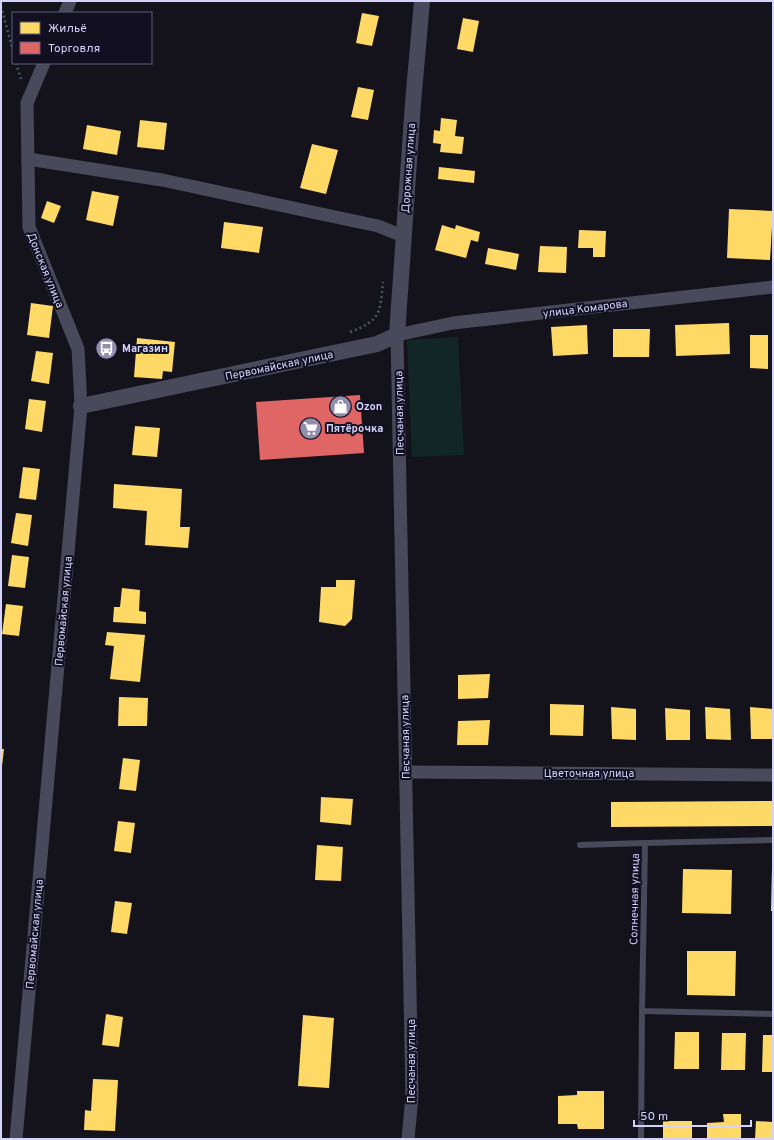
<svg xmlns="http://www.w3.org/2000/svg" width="774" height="1140" font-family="Overpass,sans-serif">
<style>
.green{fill:#132626}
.homes{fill:#ffd966}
.shops{fill:#e06666}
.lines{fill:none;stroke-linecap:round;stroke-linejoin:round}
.path{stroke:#4b5863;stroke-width:2.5;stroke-dasharray:2 3;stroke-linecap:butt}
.service{stroke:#49495c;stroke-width:6}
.minor{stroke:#49495c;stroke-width:13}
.tertiary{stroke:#49495c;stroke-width:16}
.labels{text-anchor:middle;stroke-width:4;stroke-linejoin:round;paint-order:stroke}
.street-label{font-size:11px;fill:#d5d2fb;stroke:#110f20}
.poi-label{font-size:11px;font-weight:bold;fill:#d5d2fb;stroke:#110f20;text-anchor:start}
</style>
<rect width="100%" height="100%" fill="#14131c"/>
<path class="green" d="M458 337 464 455 412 457 407 340Z"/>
<g class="homes">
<path d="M362 13 379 16 372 46 356 43Z"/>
<path d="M463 18 479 21 473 52 457 49Z"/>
<path d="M358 87 374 90 368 120 351 117Z"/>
<path d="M441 118 457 120 455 136 464 137 462 154 440 152 441 144 433 143 434 130 440 131Z"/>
<path d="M140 120 167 123 164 150 137 147Z"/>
<path d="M87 125 121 131 117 155 83 149Z"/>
<path d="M312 144 338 150 326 194 300 188Z"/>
<path d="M439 167 475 171 474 183 438 179Z"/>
<path d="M92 191 119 196 113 226 86 220Z"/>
<path d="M47 201 61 206 54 223 41 218Z"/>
<path d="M729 209 773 211 770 260 727 258Z"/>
<path d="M224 222 263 227 259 253 221 248Z"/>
<path d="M442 225 455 229 456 225 480 232 478 242 471 240 466 258 435 250Z"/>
<path d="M579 230 606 231 605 257H593V248H578Z"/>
<path d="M540 246 567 247 566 273 538 272Z"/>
<path d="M488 248 519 254 516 270 485 264Z"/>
<path d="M31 303 53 306 49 338 27 335Z"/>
<path d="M729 323 730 354 676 356 675 325Z"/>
<path d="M587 325 588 354 553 356 551 327Z"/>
<path d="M613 329H650L649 357H613Z"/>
<path d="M750 335H768V369L750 368Z"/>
<path d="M137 338 175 342 172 372 163 371 162 379 134 377Z"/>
<path d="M36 351 53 353 49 384 31 381Z"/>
<path d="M29 399 46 401 42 432 25 429Z"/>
<path d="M135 426 160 428 157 457 132 455Z"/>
<path d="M23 467 40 469 36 500 19 498Z"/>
<path d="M114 484 182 489 180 527H190L188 548 145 545 147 511 113 508Z"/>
<path d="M16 513 32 515 28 546 11 543Z"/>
<path d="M12 555 29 557 25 588 8 586Z"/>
<path d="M336 580H355L352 619 345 626 319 622 321 587H336Z"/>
<path d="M122 588 140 590 139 611 146 612V624L113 622 114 607H120Z"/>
<path d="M6 604 23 606 19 636 2 634Z"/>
<path d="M107 632 145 635 140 682 110 679 114 646 105 645Z"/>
<path d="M490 674 488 698 458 699V675Z"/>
<path d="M119 697 148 698 147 726H118Z"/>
<path d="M550 704 584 705 583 736 550 735Z"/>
<path d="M611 707 636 709V740L612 739Z"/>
<path d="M705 707 730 709 731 740 706 739Z"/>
<path d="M750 707 773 709V739H751Z"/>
<path d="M665 708 690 710V740H666Z"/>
<path d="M490 720 488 745H457L458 721Z"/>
<path d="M1 749H4L2 766H1Z"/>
<path d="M123 758 140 760 136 791 119 789Z"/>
<path d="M321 797 353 799 351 825 320 822Z"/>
<path d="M773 801V826L611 827V802Z"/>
<path d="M118 821 135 823 131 853 114 851Z"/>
<path d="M317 845 343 847 341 881 315 880Z"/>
<path d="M772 867H773V911H771Z"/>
<path d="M683 869 732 870 731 914 682 913Z"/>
<path d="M115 901 132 903 127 934 111 932Z"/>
<path d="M687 951H736L735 996 687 995Z"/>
<path d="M106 1014 123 1017 119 1047 102 1045Z"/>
<path d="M303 1015 334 1018 329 1088 298 1086Z"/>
<path d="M675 1032H699V1069H674Z"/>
<path d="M722 1033H746L745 1070H721Z"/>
<path d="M763 1035H773V1072H762Z"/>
<path d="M93 1079 118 1080 115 1131 84 1130 85 1110 91 1111Z"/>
<path d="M577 1091H604V1129H578L577 1124H558V1096L577 1095Z"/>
<path d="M723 1114H741V1139H707V1123L724 1122Z"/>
<rect x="663" y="1121" width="29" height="18"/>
<path d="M756 1121 773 1122V1139H755Z"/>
</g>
<path class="shops" d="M360 395 364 453 260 460 256 402Z"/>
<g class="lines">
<g class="path">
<path d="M1 6 13 51"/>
<path d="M16 63 21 79"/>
<path d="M350 332C381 321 380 312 383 282"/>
</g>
<g class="service">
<path d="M773 840 645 843 642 1011 773 1014"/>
<path d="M580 845 645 843"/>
<path d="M641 1139 642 1011"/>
</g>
<g class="minor">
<path d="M65 13 70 1"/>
<path d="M28 159 162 180 378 226 403 236"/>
<path d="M406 772 773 775"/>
<path d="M16 1139 81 406 78 349 29 227 27 103 44 63"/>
<path d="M408 1139 412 1096 397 335 453 323 773 287"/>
</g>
<path class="tertiary" d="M81 406 377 344 397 335 413 103 422 1"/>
</g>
<defs>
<symbol id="bus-disc" viewBox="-11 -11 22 22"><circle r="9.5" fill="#918fad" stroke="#110f20"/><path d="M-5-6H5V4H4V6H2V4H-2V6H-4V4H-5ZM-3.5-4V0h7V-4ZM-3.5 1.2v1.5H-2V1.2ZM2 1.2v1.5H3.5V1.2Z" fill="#fff"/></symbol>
<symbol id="shop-disc" viewBox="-11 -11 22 22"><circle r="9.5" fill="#918fad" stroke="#110f20"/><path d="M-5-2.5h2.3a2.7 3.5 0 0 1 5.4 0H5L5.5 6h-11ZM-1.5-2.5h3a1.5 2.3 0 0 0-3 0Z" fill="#fff"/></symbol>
<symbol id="supermarket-disc" viewBox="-11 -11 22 22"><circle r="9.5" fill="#918fad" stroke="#110f20"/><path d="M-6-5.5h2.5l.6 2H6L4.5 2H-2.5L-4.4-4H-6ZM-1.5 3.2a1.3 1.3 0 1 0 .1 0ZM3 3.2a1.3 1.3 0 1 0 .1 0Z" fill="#fff"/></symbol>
</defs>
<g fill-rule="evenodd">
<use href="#bus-disc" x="94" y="336" width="25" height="25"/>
<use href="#shop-disc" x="328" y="394" width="25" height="25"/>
<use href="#supermarket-disc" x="298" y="416" width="25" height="25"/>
</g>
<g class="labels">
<g class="street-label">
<text transform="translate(408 168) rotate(-86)" y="4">Дорожная улица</text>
<text transform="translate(46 270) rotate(68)" y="4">Донская улица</text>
<text transform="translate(585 308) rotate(-7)" y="4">улица Комарова</text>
<text transform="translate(279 365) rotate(-12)" y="4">Первомайская улица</text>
<text transform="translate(399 413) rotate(-91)" y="4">Песчаная улица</text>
<text transform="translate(63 611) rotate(-85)" y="4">Первомайская улица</text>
<text transform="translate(405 737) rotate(-91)" y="4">Песчаная улица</text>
<text x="589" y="777">Цветочная улица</text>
<text transform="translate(634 899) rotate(-89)" y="4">Солнечная улица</text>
<text transform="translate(34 934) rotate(-85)" y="4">Первомайская улица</text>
<text transform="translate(411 1061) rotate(-90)" y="4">Песчаная улица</text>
</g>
<g class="poi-label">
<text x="122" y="352">Магазин</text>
<text x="356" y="410">Ozon</text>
<text x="326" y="432">Пятёрочка</text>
</g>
</g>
<rect width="774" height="1140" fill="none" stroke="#d5d2fb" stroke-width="4"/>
<rect x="12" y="12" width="140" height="52" fill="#110f20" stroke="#5f5d78"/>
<rect x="20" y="22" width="20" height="12" fill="#ffd966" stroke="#5f5d78"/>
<text x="48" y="32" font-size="12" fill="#d5d2fb">Жильё</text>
<rect x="20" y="42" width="20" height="12" fill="#e06666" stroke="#5f5d78"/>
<text x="48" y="52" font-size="12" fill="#d5d2fb">Торговля</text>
<path d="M634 1120v6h117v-6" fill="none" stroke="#d5d2fb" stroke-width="2"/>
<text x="640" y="1120" font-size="12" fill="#d5d2fb" stroke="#110f20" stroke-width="3" paint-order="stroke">50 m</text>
</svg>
